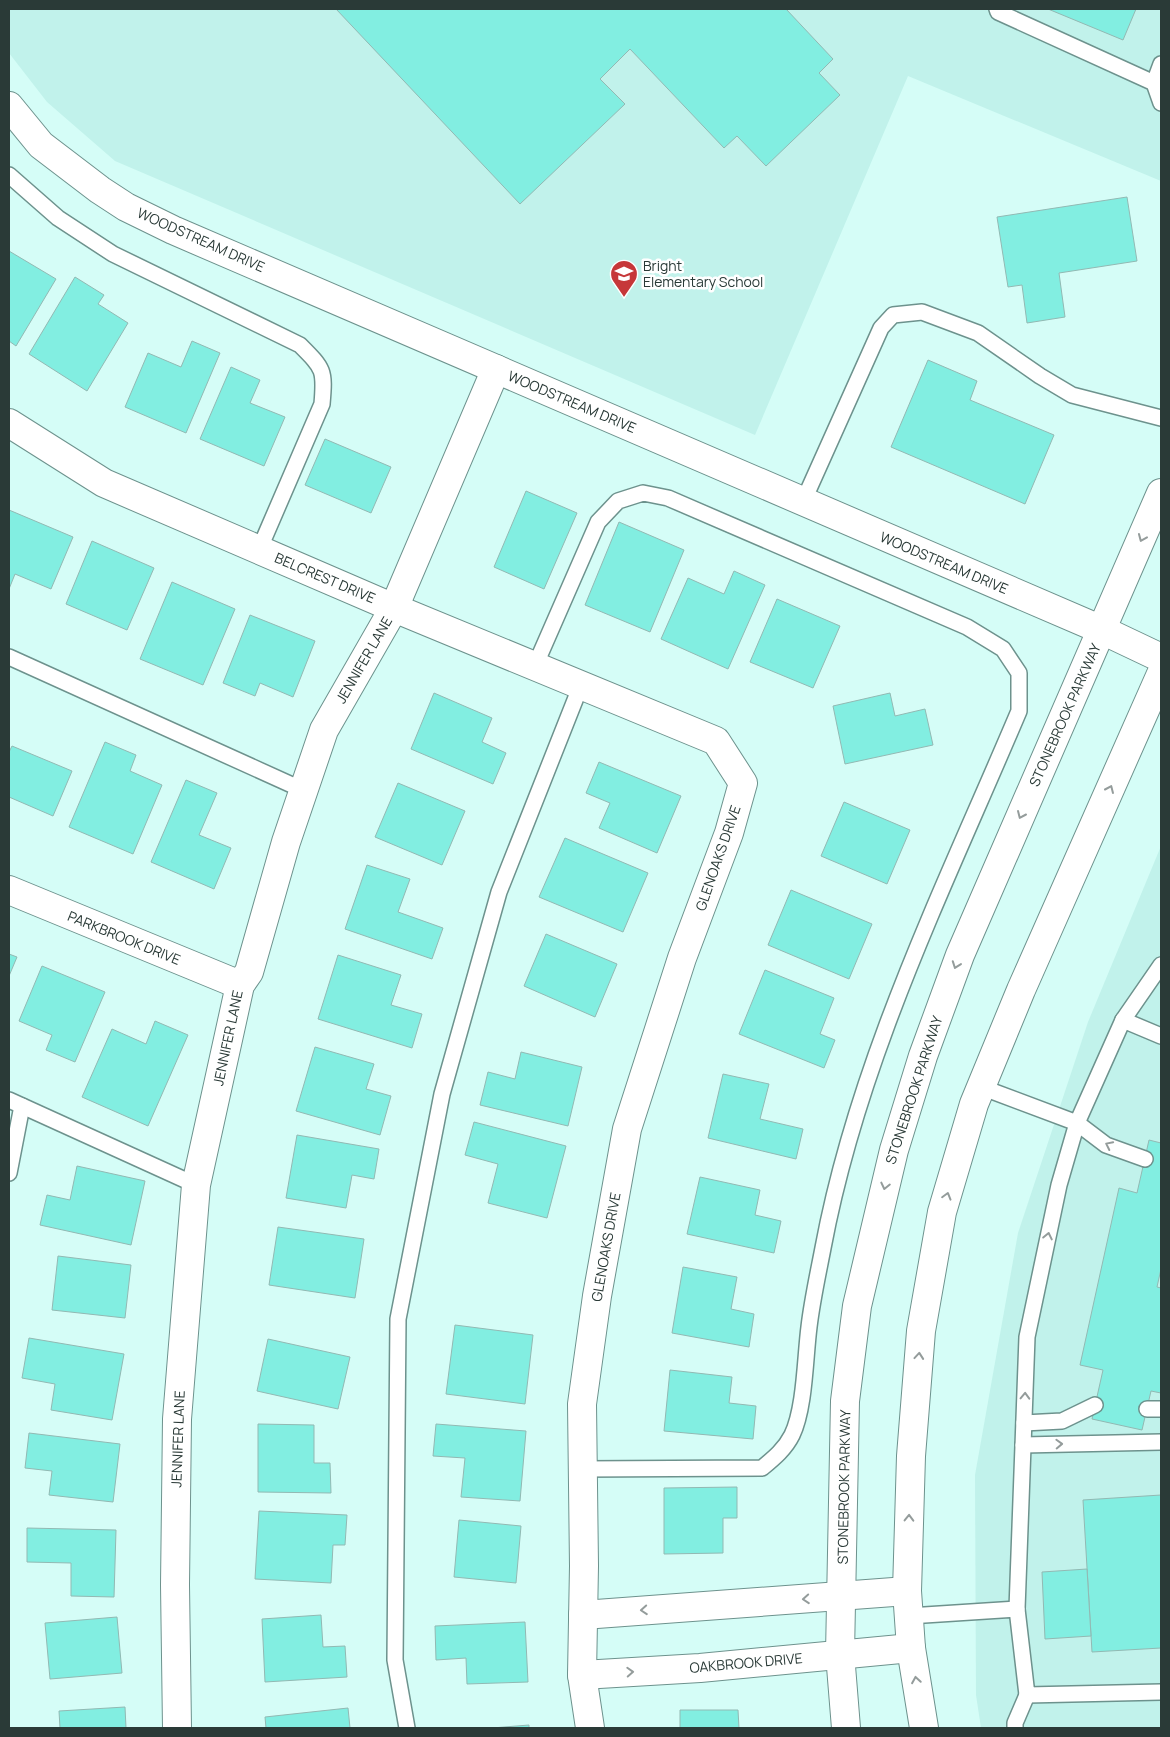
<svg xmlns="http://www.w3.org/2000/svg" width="1170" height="1737" font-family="Manrope,sans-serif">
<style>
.built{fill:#c1f2eb}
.building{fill:#82eee1;stroke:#92b9b3}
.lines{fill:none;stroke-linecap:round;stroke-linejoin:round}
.lane-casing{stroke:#6d928d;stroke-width:18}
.street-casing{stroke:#6d928d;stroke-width:30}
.secondary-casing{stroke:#6d928d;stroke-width:30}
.lane{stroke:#fff;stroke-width:15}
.street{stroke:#fff;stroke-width:28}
.secondary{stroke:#fff;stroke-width:28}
.oneway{stroke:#949c9b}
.labels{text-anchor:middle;stroke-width:5;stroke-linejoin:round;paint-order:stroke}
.street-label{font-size:14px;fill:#2a3a37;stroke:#fff}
.poi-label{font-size:14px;fill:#2a3a37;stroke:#fff;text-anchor:start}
</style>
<rect width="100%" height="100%" fill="#d5fdf7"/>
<g class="built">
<path d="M9 9H1161V181L908 76 755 435 115 161 47 102 9 53Z"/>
<path d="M1161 846V1728H981L976 1695 975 1475 1018 1233 1088 1022Z"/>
</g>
<g class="building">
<path d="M336 9H786L833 59 819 73 840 95 766 166 737 136 724 148 630 49 600 79 625 104 520 204Z"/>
<path d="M1048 9H1136L1123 40Z"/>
<path d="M1127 197 1137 261 1059 273 1065 317 1027 323 1022 285 1008 287 997 217Z"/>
<path d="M9 251 56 279 16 346 9 341Z"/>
<path d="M75 277 104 295 98 304 128 323 87 391 29 354Z"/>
<path d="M192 341 220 353 186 433 125 407 148 353 181 367Z"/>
<path d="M928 360 977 381 970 400 1054 435 1025 504 891 447Z"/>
<path d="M231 367 260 380 250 403 285 417 264 466 200 439Z"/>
<path d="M325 439 391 467 371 513 305 485Z"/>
<path d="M526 491 577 513 544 589 494 567Z"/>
<path d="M9 510 73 537 51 589 15 574 9 589Z"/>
<path d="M619 522 684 550 650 632 585 605Z"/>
<path d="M92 541 154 568 127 630 66 604Z"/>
<path d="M734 571 765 585 728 669 661 639 688 578 724 594Z"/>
<path d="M172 582 235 609 203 685 140 659Z"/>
<path d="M777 599 840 626 813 688 750 662Z"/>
<path d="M250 615 315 641 293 697 260 683 255 696 223 683Z"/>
<path d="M434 693 492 718 482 742 506 753 493 784 411 749Z"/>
<path d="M890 693 895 716 925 709 933 745 845 764 833 706Z"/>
<path d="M105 742 136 755 130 771 162 785 133 854 69 827Z"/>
<path d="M12 746 72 771 53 816 9 797V752Z"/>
<path d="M599 762 681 796 657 853 599 828 610 803 586 793Z"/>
<path d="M186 780 217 793 199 835 231 848 214 889 151 862Z"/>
<path d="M398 783 465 811 442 865 375 837Z"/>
<path d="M844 802 910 830 887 884 821 856Z"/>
<path d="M565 838 648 873 623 932 539 897Z"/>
<path d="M367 865 410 879 398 912 443 928 432 959 345 929Z"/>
<path d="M791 890 872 924 849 979 768 945Z"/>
<path d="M546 934 617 964 595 1017 524 986Z"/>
<path d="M9 954 17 957 9 976Z"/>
<path d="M338 955 401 975 391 1005 422 1014 412 1048 318 1019Z"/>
<path d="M42 966 105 992 75 1062 46 1050 52 1035 19 1021Z"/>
<path d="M765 970 834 998 820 1034 835 1040 824 1068 739 1034Z"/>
<path d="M155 1021 188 1035 148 1126 82 1097 112 1029 146 1044Z"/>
<path d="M315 1047 374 1064 366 1089 391 1096 380 1135 296 1111Z"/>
<path d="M521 1052 582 1067 568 1126 480 1105 488 1072 515 1079Z"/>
<path d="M723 1074 769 1084 760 1119 803 1129 796 1159 708 1138Z"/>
<path d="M474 1122 566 1146 547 1218 488 1203 498 1164 465 1155Z"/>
<path d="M297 1135 379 1149 374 1179 352 1175 346 1208 286 1198Z"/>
<path d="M1149 1140 1161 1143V1269L1157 1287 1161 1288V1393L1151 1391 1142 1430 1092 1419 1103 1370 1080 1365 1119 1188 1137 1193Z"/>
<path d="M77 1166 145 1181 131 1245 40 1225 47 1195 70 1200Z"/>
<path d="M700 1177 760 1190 755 1215 781 1221 774 1253 687 1234Z"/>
<path d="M278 1227 364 1239 355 1298 269 1285Z"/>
<path d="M58 1256 131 1265 125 1318 52 1310Z"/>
<path d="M683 1267 737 1277 731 1309 754 1314 749 1347 672 1333Z"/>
<path d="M455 1325 533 1335 525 1404 446 1394Z"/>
<path d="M29 1338 124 1354 112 1420 51 1410 55 1384 22 1378Z"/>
<path d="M268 1339 350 1357 338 1409 257 1391Z"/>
<path d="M670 1370 732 1377 729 1403 756 1406 753 1439 664 1431Z"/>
<path d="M258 1424 314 1425V1463H330L331 1493 258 1492Z"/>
<path d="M436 1424 526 1431 520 1501 461 1497 465 1458 433 1456Z"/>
<path d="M29 1433 120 1444 113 1502 49 1495 52 1471 25 1468Z"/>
<path d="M737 1487V1518H723V1553L664 1554V1488Z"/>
<path d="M1161 1495V1648L1092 1652 1083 1500Z"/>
<path d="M259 1511 347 1515 345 1545H333L331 1583 255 1579Z"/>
<path d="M459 1520 521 1526 516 1583 454 1577Z"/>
<path d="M27 1528 116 1530 114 1597 71 1596V1563L27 1562Z"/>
<path d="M1087 1569 1091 1636 1045 1639 1042 1572Z"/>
<path d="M321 1615 323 1647 345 1646 347 1677 265 1682 262 1619Z"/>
<path d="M117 1617 122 1673 50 1679 45 1623Z"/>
<path d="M525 1622 528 1682 467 1684 466 1658 436 1660 435 1626Z"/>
<path d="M125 1707 126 1728H60L59 1711Z"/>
<path d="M348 1708 350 1728H266L265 1717Z"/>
<path d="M680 1710H738L739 1728H680Z"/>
<path d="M529 1725V1728H492Z"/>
</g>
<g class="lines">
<defs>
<g id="lane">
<path d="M997 9 998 12 1154 83 1161 103"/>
<path d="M1154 83 1161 64"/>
<path d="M9 175 58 218 113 254 300 345C324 369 325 370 322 404L259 550"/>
<path d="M803 502 881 328 893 315 922 312 978 333 1040 376 1072 395 1161 418"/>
<path d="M9 657 303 790"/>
<path d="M535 666 598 522 618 501 643 493 668 498 967 627 1003 649 1019 673V711C945 886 858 1060 823 1248 818 1274 812 1301 809 1327 805 1358 805 1408 792 1435 785 1449 774 1458 762 1468L583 1469"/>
<path d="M1123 1020 1161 1036"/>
<path d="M981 1087 1077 1123 1106 1145 1145 1159"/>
<path d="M9 1100 196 1185"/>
<path d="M9 1173 22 1106"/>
<path d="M1147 1409H1161"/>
<path d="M1024 1423 1062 1421 1095 1405"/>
<path d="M1023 1445 1161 1442"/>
<path d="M1017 1609 1027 1337 1059 1185 1077 1123 1123 1020 1161 965"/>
<path d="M909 1616 1017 1609 1027 1695 1161 1692"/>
<path d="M407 1728 395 1660 398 1319 442 1094 499 892 581 685"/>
<path d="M1015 1728V1723L1027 1695"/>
</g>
<g id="street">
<path d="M9 423 104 483 394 608 716 741 743 783 729 833 682 958 627 1129 597 1296 582 1404 584 1566 582 1675 590 1728"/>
<path d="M9 890 240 985"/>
<path d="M583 1615 907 1591"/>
<path d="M582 1675 700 1668 911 1648"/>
<path d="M177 1728 175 1585 177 1419 196 1185 240 985 249 972 286 842 324 730 394 608 496 369"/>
</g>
<g id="secondary">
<path d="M9 106 41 145 100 190 126 207 173 230 1102 630 1161 658"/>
<path d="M846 1728 840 1654 845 1401 857 1306 894 1150 923 1056 960 955 1161 493"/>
<path d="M924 1728 911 1648 907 1591 911 1456 921 1331 942 1212 974 1104 1021 990 1161 674"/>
</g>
</defs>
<use href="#lane" class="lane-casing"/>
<use href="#street" class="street-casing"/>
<use href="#secondary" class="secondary-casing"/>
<use href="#lane" class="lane"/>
<use href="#street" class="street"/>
<use href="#secondary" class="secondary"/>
</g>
<defs><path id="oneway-chevron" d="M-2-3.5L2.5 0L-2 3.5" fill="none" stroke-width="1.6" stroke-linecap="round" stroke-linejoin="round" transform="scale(1.25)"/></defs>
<g class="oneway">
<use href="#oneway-chevron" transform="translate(1142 538) rotate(113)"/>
<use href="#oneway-chevron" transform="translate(1110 789) rotate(-66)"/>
<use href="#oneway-chevron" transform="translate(1021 815) rotate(114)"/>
<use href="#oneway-chevron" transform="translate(956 965) rotate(110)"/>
<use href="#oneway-chevron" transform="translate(1109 1145) rotate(-154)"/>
<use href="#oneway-chevron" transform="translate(885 1186) rotate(103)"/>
<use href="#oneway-chevron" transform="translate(947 1196) rotate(-74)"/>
<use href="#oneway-chevron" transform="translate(1048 1236) rotate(-78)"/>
<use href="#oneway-chevron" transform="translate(919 1356) rotate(-85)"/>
<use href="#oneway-chevron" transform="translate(1025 1396) rotate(-88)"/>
<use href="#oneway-chevron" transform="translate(1059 1444) rotate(-2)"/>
<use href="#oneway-chevron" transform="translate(909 1518) rotate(-89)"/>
<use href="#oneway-chevron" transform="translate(806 1599) rotate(176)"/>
<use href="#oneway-chevron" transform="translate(644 1610) rotate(176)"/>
<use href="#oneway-chevron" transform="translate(630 1672) rotate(-3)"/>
<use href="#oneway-chevron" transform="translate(916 1680) rotate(-99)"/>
</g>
<defs>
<symbol id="school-pin" viewBox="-11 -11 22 30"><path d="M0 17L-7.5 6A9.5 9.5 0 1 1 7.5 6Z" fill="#c63739" stroke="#fff"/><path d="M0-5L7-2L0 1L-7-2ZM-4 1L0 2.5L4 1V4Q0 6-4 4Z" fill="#fff"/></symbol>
</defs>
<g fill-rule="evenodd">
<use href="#school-pin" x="608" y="258" width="32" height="43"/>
</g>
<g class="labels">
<g class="street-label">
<text transform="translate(201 240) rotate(24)" y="5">WOODSTREAM DRIVE</text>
<text transform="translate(572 402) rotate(23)" y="5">WOODSTREAM DRIVE</text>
<text transform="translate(944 563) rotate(23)" y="5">WOODSTREAM DRIVE</text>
<text transform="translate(325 578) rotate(23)" y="5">BELCREST DRIVE</text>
<text transform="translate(364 660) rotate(-60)" y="5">JENNIFER LANE</text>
<text transform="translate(1065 715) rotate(-66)" y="5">STONEBROOK PARKWAY</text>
<text transform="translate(718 858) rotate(-71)" y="5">GLENOAKS DRIVE</text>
<text transform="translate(124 938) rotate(22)" y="5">PARKBROOK DRIVE</text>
<text transform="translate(228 1038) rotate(-78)" y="5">JENNIFER LANE</text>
<text transform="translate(914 1090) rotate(-72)" y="5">STONEBROOK PARKWAY</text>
<text transform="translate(606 1247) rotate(-80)" y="5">GLENOAKS DRIVE</text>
<text transform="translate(178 1439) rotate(-88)" y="5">JENNIFER LANE</text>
<text transform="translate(844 1487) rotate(-89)" y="5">STONEBROOK PARKWAY</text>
<text transform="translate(746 1663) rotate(-5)" y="5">OAKBROOK DRIVE</text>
</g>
<g class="poi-label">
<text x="643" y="271">Bright<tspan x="643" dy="16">Elementary School</tspan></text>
</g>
</g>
<rect width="1170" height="1737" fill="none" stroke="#2a3a37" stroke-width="20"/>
</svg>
